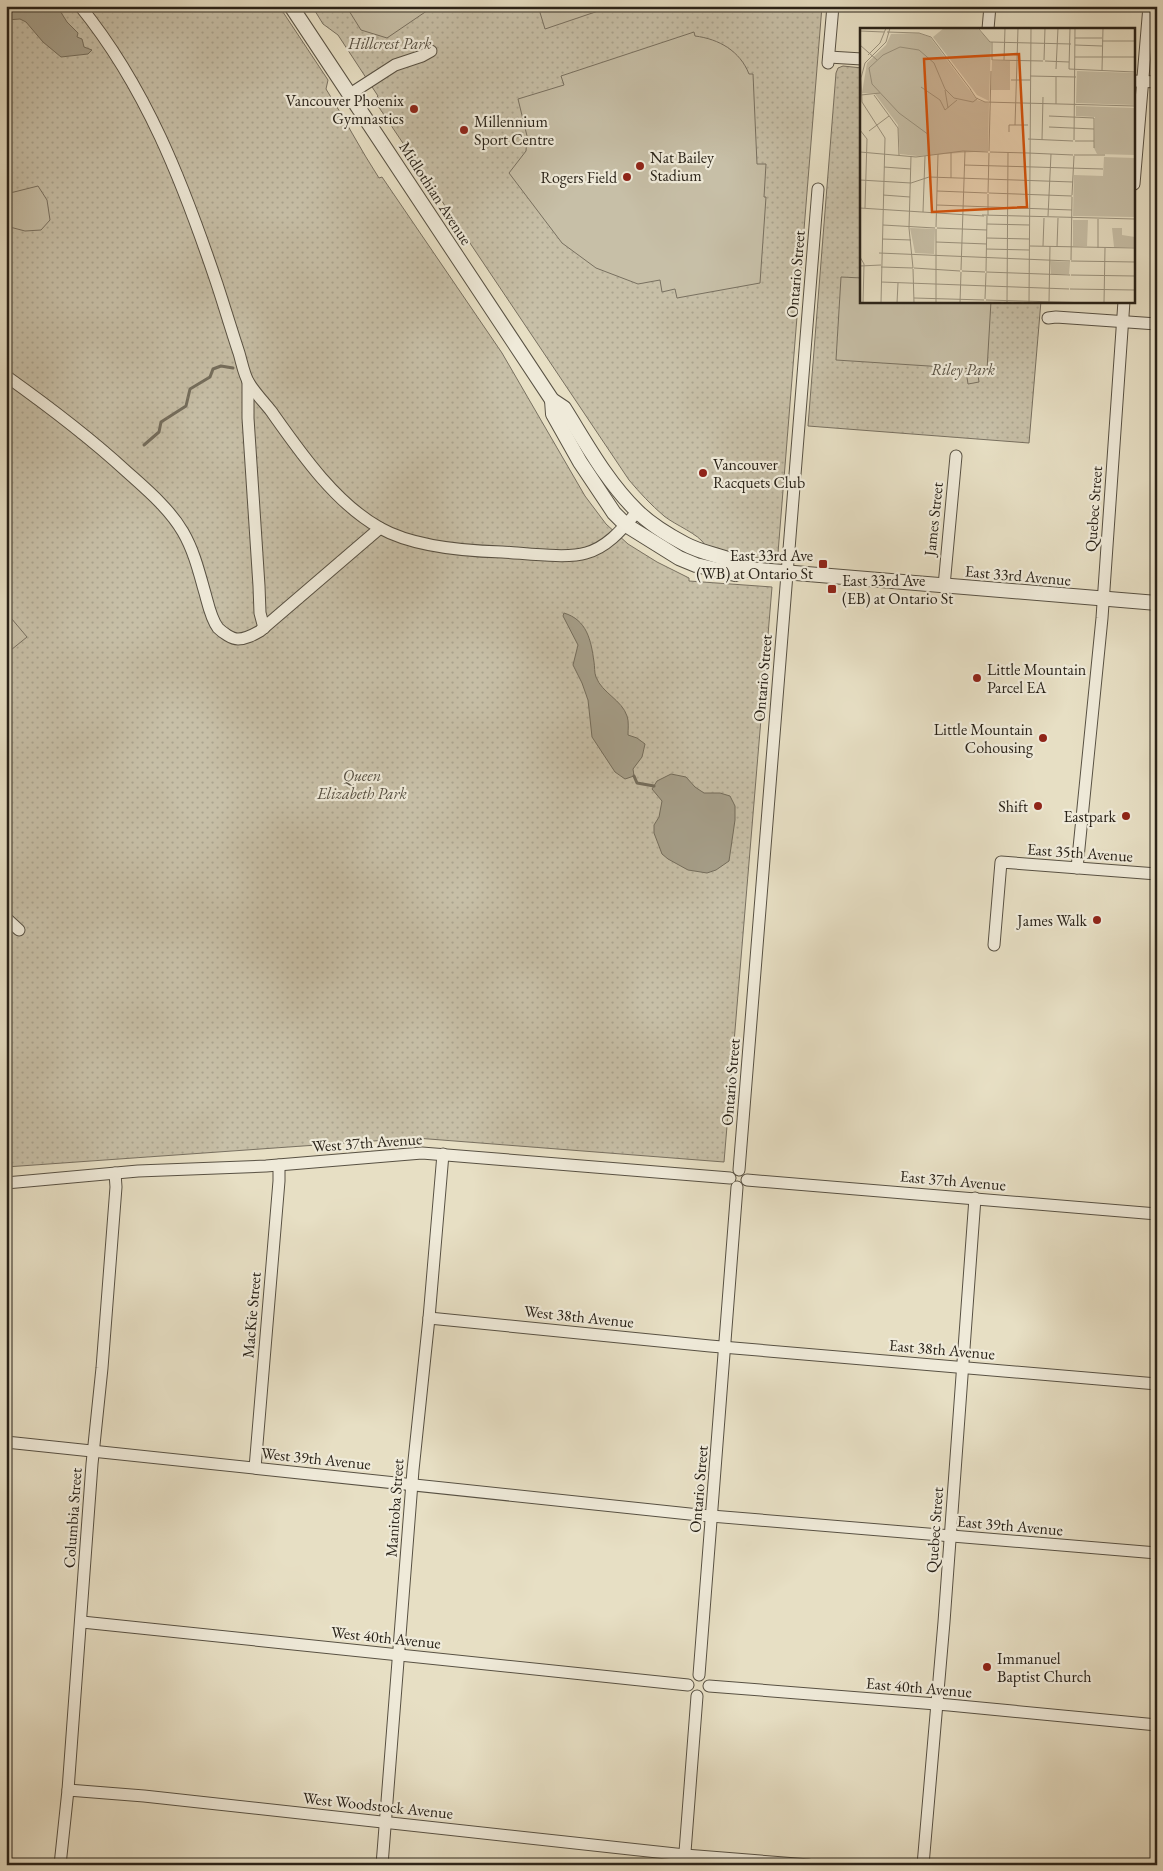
<svg xmlns="http://www.w3.org/2000/svg" width="1163" height="1871" font-family="'EB Garamond',serif">
<style>
.park{fill:url(#park-dots);stroke:#787060}
.garden{fill:#c7bfa7;stroke:#787060}
.water{fill:#a69f8a;stroke:#746d5c}
.lines{fill:none;stroke-linecap:round;stroke-linejoin:round}
.stream{stroke:#746d5c;stroke-width:3}
.minor-casing{stroke:#585143;stroke-width:13}
.tertiary-casing{stroke:#585143;stroke-width:16}
.minor{stroke:#efead9;stroke-width:11}
.tertiary{stroke:#efead9;stroke-width:14}
.poi-dot{fill:#8f2418;stroke:#efead9;stroke-width:2}
.labels{text-anchor:middle;stroke-width:4.5;stroke-linejoin:round;paint-order:stroke}
.park-label{font-size:16px;font-style:italic;fill:#585143;stroke:#efead9}
.poi-label{font-size:16px;fill:#292218;stroke:#efead9;text-anchor:end}
.street-label{font-size:16px;fill:#292218;stroke:#efead9}
.inset-road{fill:none;stroke:#9b937f;stroke-width:1}
.view{fill:#d5540d;fill-opacity:0.15;stroke:#d5540d;stroke-width:2.5}
.inset-edge{fill:none;stroke:#292218;stroke-width:2.5}
</style>
<defs>
<pattern id="park-dots" width="8" height="8" patternUnits="userSpaceOnUse" patternTransform="scale(1.25)"><rect width="8" height="8" fill="#c7bfa7"/><path d="M2 2h.1M6 6h.1" fill="none" stroke="#aba48f" stroke-width="1.8" stroke-linecap="round"/></pattern>
</defs>
<rect width="100%" height="100%" fill="#e7dfc4"/>
<filter id="stains"><feTurbulence type="fractalNoise" baseFrequency=".004" numOctaves="4"/><feColorMatrix values="0 0 0 0 .2 0 0 0 0 .09 0 0 0 0 .02 0 0 0 .5 -.17"/></filter>
<radialGradient id="worn" r=".72"><stop offset=".6" stop-color="#630" stop-opacity="0"/><stop offset="1" stop-color="#630" stop-opacity=".3"/></radialGradient>
<g class="park">
<path d="M6 6H279L328 80 326 89C345 119 360 149 379 178L382 177 502 353 585 496 606 524 628 544 657 562 689 578V581L772 587 724 1162 416 1138 6 1167Z"/>
<path d="M312 6H822L778 553 775 558 770 560 735 554 705 545C699 534 675 525 664 516 651 505 640 493 629 480L374 100 378 96 338 35 323 24Z"/>
<path d="M843 66 862 68V301H1041L1029 443 808 426 836 73 838 68Z"/>
</g>
<g class="garden">
<path d="M346 6H434L387 38 361 30Z"/>
<path d="M538 6H613L545 29Z"/>
<path d="M694 32 695 36C719 39 740 51 749 74H753L757 164H766L764 197H766L760 283 677 298 675 289 662 292 660 280 638 284 596 268 562 243 509 173 526 151 527 136 518 99 564 85 561 76Z"/>
<path d="M38 186 47 200 50 220 41 230 25 231 6 226V191L10 193Z"/>
<path d="M841 277 862 278V301H991L987 370 977 369 979 382 968 384 966 371 975 369 836 360Z"/>
<path d="M6 612 27 637 6 654Z"/>
</g>
<g class="water">
<path d="M6 6H57L67 22 78 33 77 37 82 39 84 47 92 50 88 54 61 57 43 42 26 22 20 19 6 20Z"/>
<path d="M564 613C587 620 591 640 594 662 595 667 594 672 596 677 602 693 622 700 627 716 629 721 628 729 628 735L637 738 645 744 642 757 633 769 634 776 625 779 615 772 592 737 588 700 582 683 573 665 578 645 563 616Z"/>
<path d="M671 774 686 777 695 787 704 793H720L730 796 735 806V820L729 861 716 870 707 873 688 870 668 859 662 854 654 833V825L659 817 662 801 652 789 657 781Z"/>
</g>
<g class="lines">
<g class="stream">
<path d="M144 445 159 432 161 422 186 406 190 389 210 377 213 369 221 366 233 368"/>
<path d="M634 776 637 783 654 786"/>
</g>
<defs>
<g id="minor">
<path d="M80 6C146 87 183 183 216 281 224 305 231 329 239 353 242 363 244 375 249 383 255 393 264 402 271 411 300 452 335 503 380 528 412 546 465 551 502 552 523 553 567 559 586 553 608 547 623 528 637 512"/>
<path d="M988 29 990 6"/>
<path d="M829 57 862 59"/>
<path d="M828 63 833 6"/>
<path d="M1134 81 1157 82"/>
<path d="M350 94 395 65 422 56 431 51"/>
<path d="M1134 184 1149 6"/>
<path d="M1048 318 1056 317 1157 324"/>
<path d="M6 376C48 406 88 436 126 471 146 489 169 508 183 532 194 551 199 572 205 593 208 604 211 619 218 628 223 633 232 639 238 639 246 639 253 635 260 631L380 528"/>
<path d="M248 382V418L259 586 260 613 264 628"/>
<path d="M944 586 956 456"/>
<path d="M1077 868 1102 618 1124 301"/>
<path d="M6 918 19 930"/>
<path d="M994 945 1001 862 1157 874"/>
<path d="M739 1170 818 189"/>
<path d="M747 1180 1157 1214"/>
<path d="M6 1183 138 1171 266 1166 422 1153 730 1178"/>
<path d="M429 1318 710 1346 1157 1384"/>
<path d="M6 1442 699 1515 1157 1553"/>
<path d="M255 1468 279 1181V1165"/>
<path d="M82 1622 688 1685"/>
<path d="M699 1675 737 1187"/>
<path d="M709 1686 949 1705 1157 1725"/>
<path d="M68 1790 144 1796 685 1855 809 1865"/>
<path d="M60 1865 68 1790 92 1464 102 1368 116 1187 115 1173"/>
<path d="M382 1865 413 1470 429 1318 443 1154"/>
<path d="M684 1865 697 1696"/>
<path d="M923 1865 944 1622 975 1198"/>
</g>
<g id="tertiary">
<path d="M291 6 552 400 564 408C586 443 607 482 637 511 651 525 668 535 685 544 705 555 730 556 748 569"/>
<path d="M552 400 553 414 580 462 614 513 626 525 679 558 696 565 735 574 748 569 1157 603"/>
</g>
</defs>
<use href="#minor" class="minor-casing"/>
<use href="#tertiary" class="tertiary-casing"/>
<use href="#minor" class="minor"/>
<use href="#tertiary" class="tertiary"/>
</g>
<g class="poi-dot">
<circle cx="414" cy="109" r="5"/>
<circle cx="464" cy="130" r="5"/>
<circle cx="640" cy="166" r="5"/>
<circle cx="627" cy="177" r="5"/>
<circle cx="703" cy="473" r="5"/>
<rect x="818" y="559" width="10" height="10" rx="2.5"/>
<rect x="827" y="584" width="10" height="10" rx="2.5"/>
<circle cx="977" cy="678" r="5"/>
<circle cx="1043" cy="738" r="5"/>
<circle cx="1038" cy="806" r="5"/>
<circle cx="1126" cy="816" r="5"/>
<circle cx="1097" cy="920" r="5"/>
<circle cx="987" cy="1667" r="5"/>
</g>
<g class="labels">
<g class="park-label">
<text x="390" y="49">Hillcrest Park</text>
<text x="963" y="375">Riley Park</text>
<text x="362" y="781">Queen<tspan x="362" dy="18">Elizabeth Park</tspan></text>
</g>
<g class="poi-label">
<text x="404" y="106">Vancouver Phoenix<tspan x="404" dy="18">Gymnastics</tspan></text>
<text x="474" y="127" text-anchor="start">Millennium<tspan x="474" dy="18">Sport Centre</tspan></text>
<text x="650" y="163" text-anchor="start">Nat Bailey<tspan x="650" dy="18">Stadium</tspan></text>
<text x="617" y="183">Rogers Field</text>
<text x="713" y="470" text-anchor="start">Vancouver<tspan x="713" dy="18">Racquets Club</tspan></text>
<text x="813" y="561">East 33rd Ave<tspan x="813" dy="18">(WB) at Ontario St</tspan></text>
<text x="842" y="586" text-anchor="start">East 33rd Ave<tspan x="842" dy="18">(EB) at Ontario St</tspan></text>
<text x="987" y="675" text-anchor="start">Little Mountain<tspan x="987" dy="18">Parcel EA</tspan></text>
<text x="1033" y="735">Little Mountain<tspan x="1033" dy="18">Cohousing</tspan></text>
<text x="1028" y="812">Shift</text>
<text x="1116" y="822">Eastpark</text>
<text x="1087" y="926">James Walk</text>
<text x="997" y="1664" text-anchor="start">Immanuel<tspan x="997" dy="18">Baptist Church</tspan></text>
</g>
<g class="street-label">
<text transform="translate(436 193) rotate(57)" y="6">Midlothian Avenue</text>
<text transform="translate(795 274) rotate(-85)" y="6">Ontario Street</text>
<text transform="translate(1093 509) rotate(-86)" y="6">Quebec Street</text>
<text transform="translate(933 519) rotate(-84)" y="6">James Street</text>
<text transform="translate(1018 575) rotate(5)" y="6">East 33rd Avenue</text>
<text transform="translate(762 678) rotate(-85)" y="6">Ontario Street</text>
<text transform="translate(1080 852) rotate(4)" y="6">East 35th Avenue</text>
<text transform="translate(730 1082) rotate(-85)" y="6">Ontario Street</text>
<text transform="translate(367 1142) rotate(-4)" y="6">West 37th Avenue</text>
<text transform="translate(953 1180) rotate(5)" y="6">East 37th Avenue</text>
<text transform="translate(251 1315) rotate(-85)" y="6">MacKie Street</text>
<text transform="translate(579 1316) rotate(6)" y="6">West 38th Avenue</text>
<text transform="translate(942 1349) rotate(5)" y="6">East 38th Avenue</text>
<text transform="translate(316 1458) rotate(6)" y="6">West 39th Avenue</text>
<text transform="translate(698 1489) rotate(-85)" y="6">Ontario Street</text>
<text transform="translate(394 1508) rotate(-86)" y="6">Manitoba Street</text>
<text transform="translate(72 1518) rotate(-86)" y="6">Columbia Street</text>
<text transform="translate(1010 1525) rotate(5)" y="6">East 39th Avenue</text>
<text transform="translate(934 1530) rotate(-86)" y="6">Quebec Street</text>
<text transform="translate(386 1637) rotate(6)" y="6">West 40th Avenue</text>
<text transform="translate(919 1687) rotate(5)" y="6">East 40th Avenue</text>
<text transform="translate(378 1805) rotate(6)" y="6">West Woodstock Avenue</text>
</g>
</g>
<g transform="translate(860 28)">
<rect width="275" height="275" fill="#e7dfc4"/>
<path d="M217 43 275 45V77L216 75ZM216 78 275 80V127L237 126 234 120 235 89 216 88ZM244 129 275 130V189L213 188 214 147 243 148ZM213 192H228L227 218H213Z" fill="#c7bfa7"/>
<path d="M84 0H117L131 15 129 73 117 67 73 9ZM58 5 70 9 117 72 129 75 128 123 57 128 40 126 38 97 15 66 2 65 7 35 26 17 31 6ZM132 33H150V62H131ZM50 200 75 201 74 226 55 225ZM190 233 210 234 209 246H191Z" fill="#c7bfa7"/>
<path d="M122 31 125 33 127 51 120 52 110 48 106 37ZM252 200H262V207L275 209V219H254Z" fill="#c7bfa7"/>
<path class="inset-road" d="M118 0 130 14 211 16M210 0 209 41 275 44M0 3 24 4M27 4 59 5 71 9 111 62M215 10H242M242 13H275M0 17 17 32M215 17 242 18M8 27 20 15 26 0M215 29H275M132 32 183 33M132 32V14M144 32 145 0M184 32 185 0M185 33 209 34M196 41 198 0M242 42 243 0M170 48 216 49M151 52H170M61 59 80 72 85 82 97 72M110 61 116 70 125 74 275 78M85 62 88 80M1 67 20 65M14 67 38 100 39 127M196 76V49M189 88 234 90V120M155 97 158 0M189 99 234 101M0 102 7 111 5 180M9 103 29 88M149 104V97H168M69 107 39 85 12 56 9 40 23 27 40 19 59 22 74 35 85 61 94 70 113 74 118 70M168 111 213 113M182 112 183 69M214 112 215 0M215 113H234M129 123 131 43M0 124 56 129 103 123 128 124M130 124 168 125M168 125 213 127M214 127H245M51 128 49 200 53 240M104 137 243 141M24 139 51 141M91 150V125M0 152 51 155 69 149 213 154M77 163 127 165M128 165 129 125M129 165 212 168M23 167 50 169M212 167 214 128M77 177 212 182M0 180 124 188M63 184 65 128M122 187 275 191M128 187V166M188 188 191 126M127 196 169 197M23 197 75 200M76 199 78 126M77 200 127 202M76 201V275M127 210 169 211M22 211 51 212M76 214 127 216M170 218 275 220M183 218 184 190M197 219 198 190M238 220V191M126 221 169 222M19 225 210 233M0 229 4 236 3 275M211 232 212 169M211 233 275 234M0 238 21 237M21 239 53 240M54 240 100 243M53 241 54 275M101 242 105 123M102 243 125 244M126 243 127 188M126 244 210 247M211 247 275 248M21 254 209 261M210 261 275 262M54 270 124 272M125 271 126 245M126 272 232 275M189 274 190 218M21 275 25 110 2 74 1 50 5 35 26 14 30 0M37 275 38 255M100 275 101 244M147 275 148 124M169 275 171 0M244 275 245 220"/>
<path class="view" d="M159 26 167 179 72 184 64 31Z"/>
<rect width="275" height="275" class="inset-edge"/>
</g>
<rect width="1163" height="1871" fill="none" stroke="#e7dfc4" stroke-width="25"/>
<rect x="8" y="8" width="1148" height="1856" fill="none" stroke="#292218" stroke-width="2.5"/>
<rect x="12" y="12" width="1138" height="1846" fill="none" stroke="#292218"/>
<rect width="100%" height="100%" filter="url(#stains)"/>
<rect width="100%" height="100%" fill="url(#worn)"/>
</svg>
